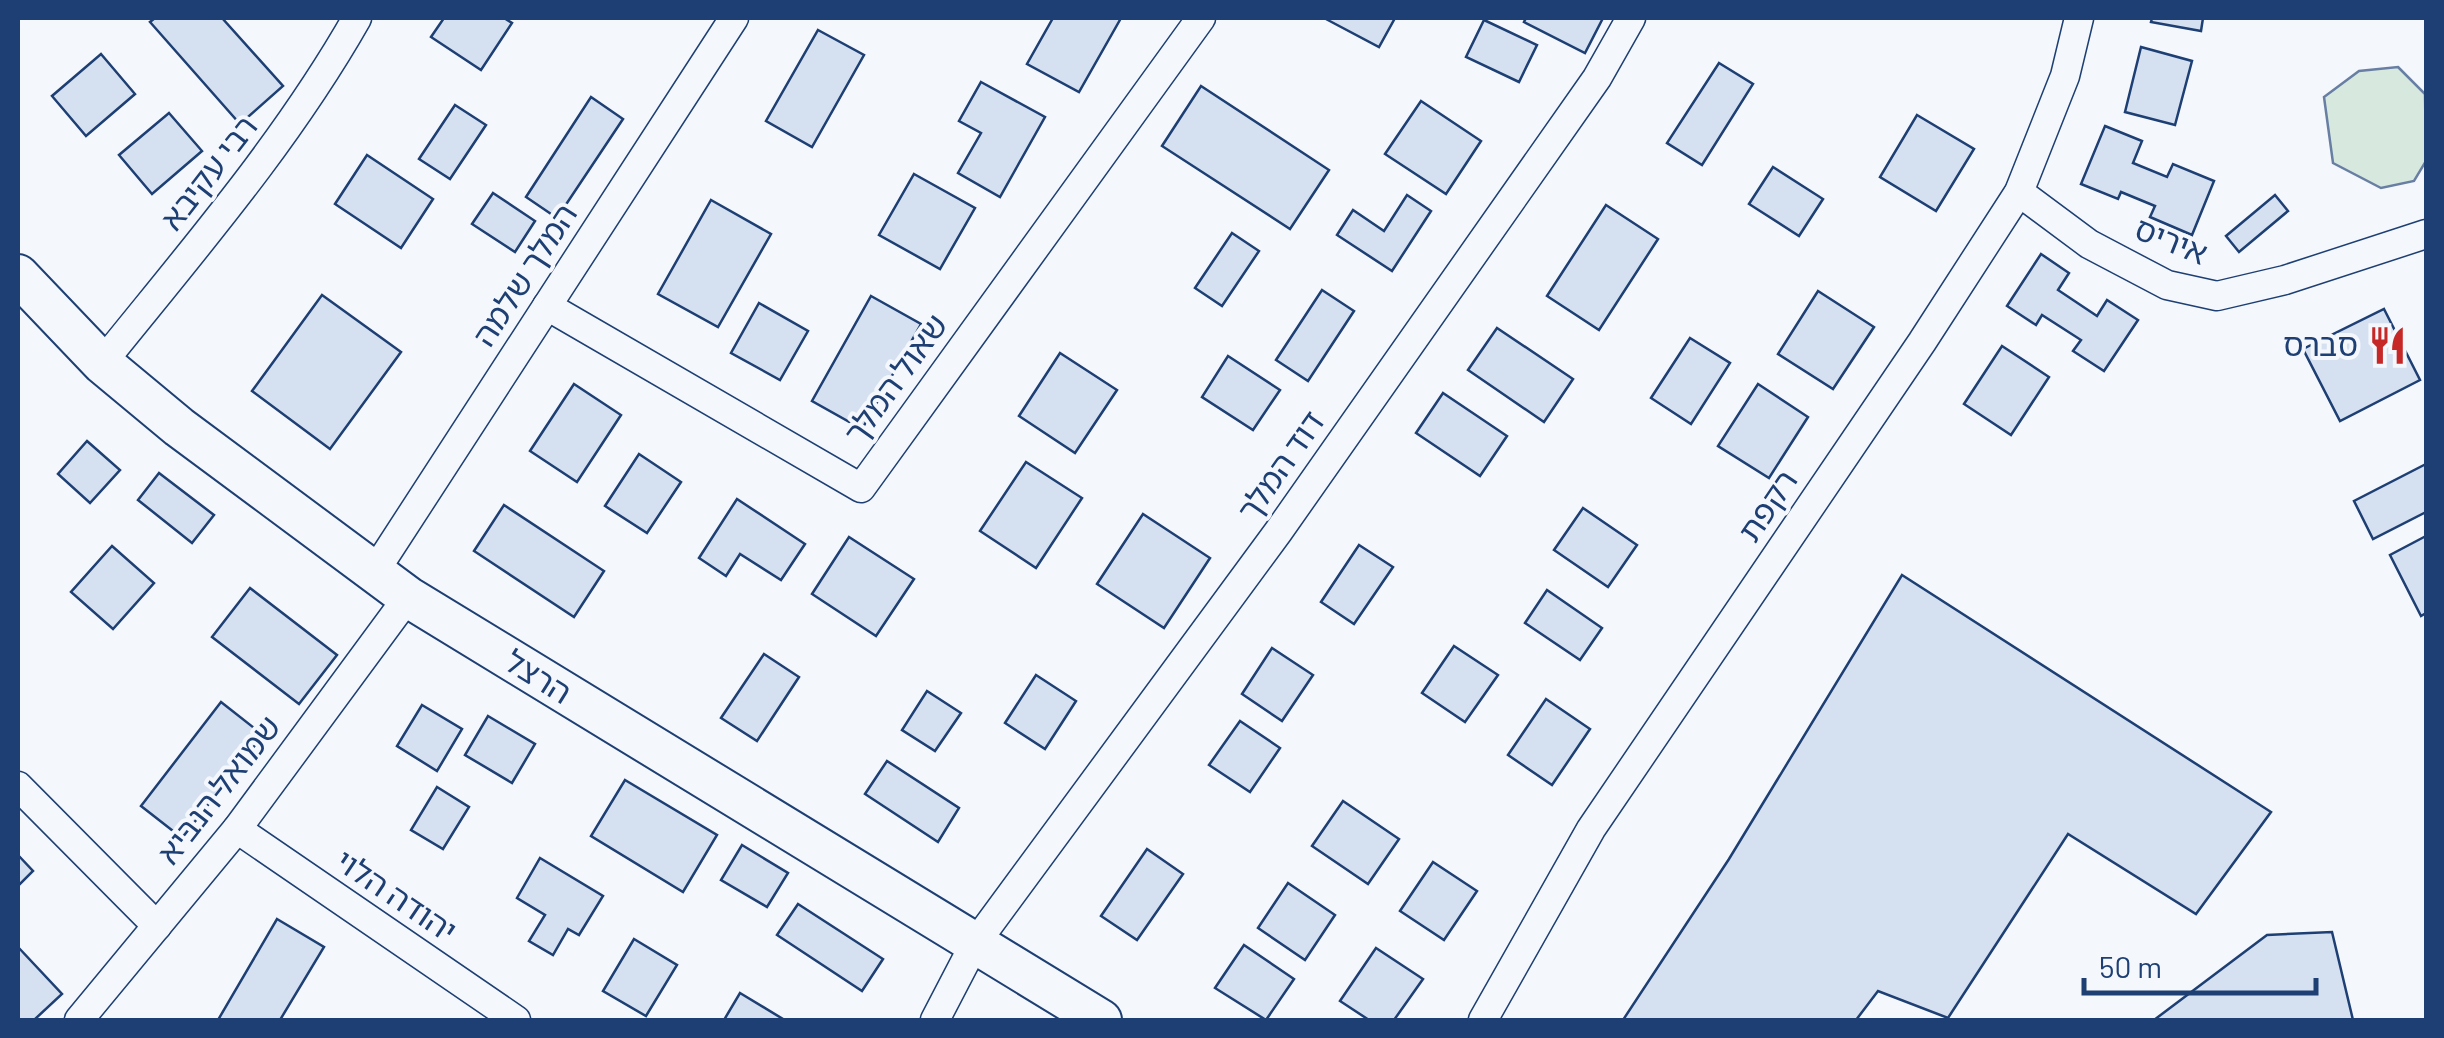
<svg xmlns="http://www.w3.org/2000/svg" width="2444" height="1038" font-family="Barlow,'Noto Sans Hebrew',sans-serif">
<style>
.green{fill:#d7e8df;stroke:#687fa3;stroke-width:2.5}
.building{fill:#d5e0f0;stroke:#1d3f73;stroke-width:2.5}
.lines{fill:none;stroke-linecap:round;stroke-linejoin:round}
.street-casing{stroke:#1d3f73;stroke-width:31}
.secondary-casing{stroke:#1d3f73;stroke-width:44}
.street{stroke:#f4f7fb;stroke-width:28}
.secondary{stroke:#f4f7fb;stroke-width:40}
.labels{text-anchor:middle;stroke-width:8;stroke-linejoin:round;paint-order:stroke}
.street-label{font-size:32px;fill:#1d3f73;stroke:#f4f7fb}
.poi-label{font-size:32px;fill:#1d3f73;stroke:#f4f7fb;text-anchor:end}
</style>
<rect width="100%" height="100%" fill="#f4f7fb"/>
<path class="green" d="M2398 67 2425 94 2426 161 2414 181 2381 188 2333 163 2324 97 2359 71Z"/>
<g class="building">
<path d="M155 18H222L283 86 240 124 150 22Z"/>
<path d="M444 18H504L512 23 481 70 431 37Z"/>
<path d="M1053 18H1121L1079 92 1027 64Z"/>
<path d="M1324 18H1395L1379 47Z"/>
<path d="M1526 18H1603L1585 53 1524 22Z"/>
<path d="M2152 18H2203L2201 31 2151 22Z"/>
<path d="M1484 20 1537 45 1519 82 1466 57Z"/>
<path d="M818 30 864 55 812 147 766 121Z"/>
<path d="M2141 47 2192 61 2175 125 2125 112Z"/>
<path d="M101 54 135 94 86 136 52 96Z"/>
<path d="M1719 63 1753 84 1702 165 1667 143Z"/>
<path d="M981 82 1045 117 1000 197 958 173 981 133 959 121Z"/>
<path d="M1201 86 1329 170 1290 229 1162 146Z"/>
<path d="M591 97 623 119 557 218 526 197Z"/>
<path d="M1421 101 1481 141 1446 194 1385 154Z"/>
<path d="M455 105 486 125 450 179 419 159Z"/>
<path d="M169 113 202 151 152 194 119 155Z"/>
<path d="M1917 115 1974 149 1936 211 1880 177Z"/>
<path d="M2105 126 2142 141 2133 163 2167 177 2173 164 2214 181 2192 235 2150 217 2155 206 2121 192 2118 199 2081 184Z"/>
<path d="M367 155 433 199 401 248 335 204Z"/>
<path d="M1773 167 1823 199 1799 236 1749 204Z"/>
<path d="M914 174 975 208 940 269 879 235Z"/>
<path d="M493 193 535 221 515 252 472 224Z"/>
<path d="M1407 195 1431 211 1392 271 1337 235 1353 210 1384 231Z"/>
<path d="M2275 195 2288 211 2239 252 2226 236Z"/>
<path d="M711 200 771 234 718 327 658 294Z"/>
<path d="M1606 205 1658 239 1599 330 1547 296Z"/>
<path d="M1232 233 1259 251 1222 306 1195 288Z"/>
<path d="M2041 254 2069 273 2058 290 2097 316 2107 300 2138 320 2104 371 2073 351 2081 340 2042 315 2036 325 2007 306Z"/>
<path d="M1322 290 1354 311 1308 381 1276 360Z"/>
<path d="M1818 291 1874 327 1833 389 1778 354Z"/>
<path d="M322 295 401 352 330 449 252 391Z"/>
<path d="M871 296 921 324 862 429 812 401Z"/>
<path d="M759 303 808 331 780 380 731 353Z"/>
<path d="M2384 309 2420 380 2340 421 2303 349Z"/>
<path d="M1497 328 1573 379 1544 422 1468 370Z"/>
<path d="M1690 338 1730 363 1691 424 1651 398Z"/>
<path d="M2002 346 2049 377 2011 435 1964 404Z"/>
<path d="M1060 353 1117 390 1075 453 1019 416Z"/>
<path d="M1228 356 1280 390 1253 430 1202 397Z"/>
<path d="M574 384 621 415 577 482 530 451Z"/>
<path d="M1758 384 1808 417 1769 478 1718 446Z"/>
<path d="M1443 393 1507 436 1480 476 1416 433Z"/>
<path d="M87 441 120 470 90 503 58 474Z"/>
<path d="M639 454 681 482 647 533 605 506Z"/>
<path d="M1026 462 1082 498 1036 568 980 531Z"/>
<path d="M2426 464V512L2373 539 2354 501Z"/>
<path d="M159 473 214 515 192 543 138 500Z"/>
<path d="M737 499 805 544 781 580 740 554 726 576 699 558Z"/>
<path d="M504 505 604 571 574 617 474 551Z"/>
<path d="M1583 508 1637 545 1608 587 1554 550Z"/>
<path d="M1143 514 1210 558 1164 628 1097 584Z"/>
<path d="M2426 536V613L2421 616 2390 555Z"/>
<path d="M849 537 914 579 876 636 812 594Z"/>
<path d="M1359 545 1393 567 1354 624 1321 602Z"/>
<path d="M112 546 154 583 113 629 71 592Z"/>
<path d="M1902 575 2271 812 2196 914 2068 834 1948 1018 1878 991 1856 1020H1623L1729 859Z"/>
<path d="M250 588 337 655 299 704 212 637Z"/>
<path d="M1547 590 1602 628 1580 660 1525 623Z"/>
<path d="M1454 646 1498 675 1465 722 1422 693Z"/>
<path d="M1272 648 1313 675 1282 721 1242 694Z"/>
<path d="M764 654 799 677 757 741 721 718Z"/>
<path d="M1036 675 1076 701 1045 749 1005 723Z"/>
<path d="M927 691 961 713 935 751 902 730Z"/>
<path d="M1546 699 1590 729 1552 785 1508 755Z"/>
<path d="M221 702 263 735 182 838 141 806Z"/>
<path d="M422 705 462 729 437 771 397 746Z"/>
<path d="M488 716 535 744 512 783 465 755Z"/>
<path d="M1240 721 1280 748 1250 792 1209 765Z"/>
<path d="M887 761 959 808 938 842 865 794Z"/>
<path d="M625 780 717 835 683 892 591 836Z"/>
<path d="M437 787 469 807 443 849 411 830Z"/>
<path d="M1343 801 1399 839 1368 884 1312 846Z"/>
<path d="M742 845 788 873 767 907 721 880Z"/>
<path d="M1147 849 1183 874 1137 940 1101 916Z"/>
<path d="M18 855 33 871 18 886Z"/>
<path d="M540 858 603 896 579 935 568 929 553 955 529 941 545 915 517 898Z"/>
<path d="M1433 862 1477 891 1444 940 1400 911Z"/>
<path d="M1288 883 1335 915 1305 960 1258 928Z"/>
<path d="M798 904 883 959 862 991 777 935Z"/>
<path d="M277 919 324 947 280 1020H218Z"/>
<path d="M2332 932 2353 1020H2154L2267 935Z"/>
<path d="M634 939 677 965 646 1016 603 991Z"/>
<path d="M1244 945 1294 979 1266 1020 1215 988Z"/>
<path d="M18 947 62 994 34 1020H18Z"/>
<path d="M1376 948 1423 979 1394 1020H1369L1340 1001Z"/>
<path d="M740 993 783 1019 782 1020H724Z"/>
</g>
<g class="lines">
<defs>
<g id="street">
<path d="M2019 192 2089 244 2167 285 2217 296 2285 280 2426 234"/>
<path d="M547 306 861 488 1201 18"/>
<path d="M102 363C192 251 286 143 357 18"/>
<path d="M375 571 734 18"/>
<path d="M18 786 157 926"/>
<path d="M237 829 516 1020"/>
<path d="M79 1020 237 829 408 597"/>
<path d="M935 1020 974 945 1278 532 1597 78 1631 18"/>
<path d="M1483 1020 1591 829 1922 342 2019 192 2065 76 2079 18"/>
</g>
<path id="secondary" d="M18 275 102 363 179 427 408 597 1101 1020"/>
</defs>
<use href="#street" class="street-casing"/>
<use href="#secondary" class="secondary-casing"/>
<use href="#street" class="street"/>
<use href="#secondary" class="secondary"/>
</g>
<defs>
<symbol id="restaurant-bare" viewBox="-9 -9 18 18"><path d="M-5-6h1v4h1v-4h1v4h1v-4h1v5L-1.5 .5V6h-2V.5L-5-1ZM5-6V6H3V1.5H1.5Q1.5-4 5-6Z" fill="#c62828" stroke="#f4f7fb" stroke-width="2.5" paint-order="stroke"/></symbol>
</defs>
<g fill-rule="evenodd">
<use href="#restaurant-bare" x="2360" y="318" width="55" height="55"/>
</g>
<g class="labels">
<g class="street-label">
<text transform="translate(209 173) rotate(-52)" y="11">רבי עקיבא</text>
<text transform="translate(2171 241) rotate(22)" y="11">איריס</text>
<text transform="translate(525 275) rotate(-57)" y="11">המלך שלמה</text>
<text transform="translate(896 379) rotate(-54)" y="11">שאול המלך</text>
<text transform="translate(1281 466) rotate(-55)" y="11">דוד המלך</text>
<text transform="translate(1768 506) rotate(-56)" y="11">רקפת</text>
<text transform="translate(538 677) rotate(32)" y="11">הרצל</text>
<text transform="translate(219 790) rotate(-52)" y="11">שמואל הנביא</text>
<text transform="translate(396 896) rotate(34)" y="11">יהודה הלוי</text>
</g>
<g class="poi-label">
<text x="2358" y="356">סברס</text>
</g>
</g>
<rect width="2444" height="1038" fill="none" stroke="#1d3f73" stroke-width="40"/>
<path d="M2084 978v15h232v-15" fill="none" stroke="#1d3f73" stroke-width="5"/>
<text x="2099" y="978" font-size="30" fill="#1d3f73" stroke="#f4f7fb" stroke-width="8" paint-order="stroke">50 m</text>
</svg>
